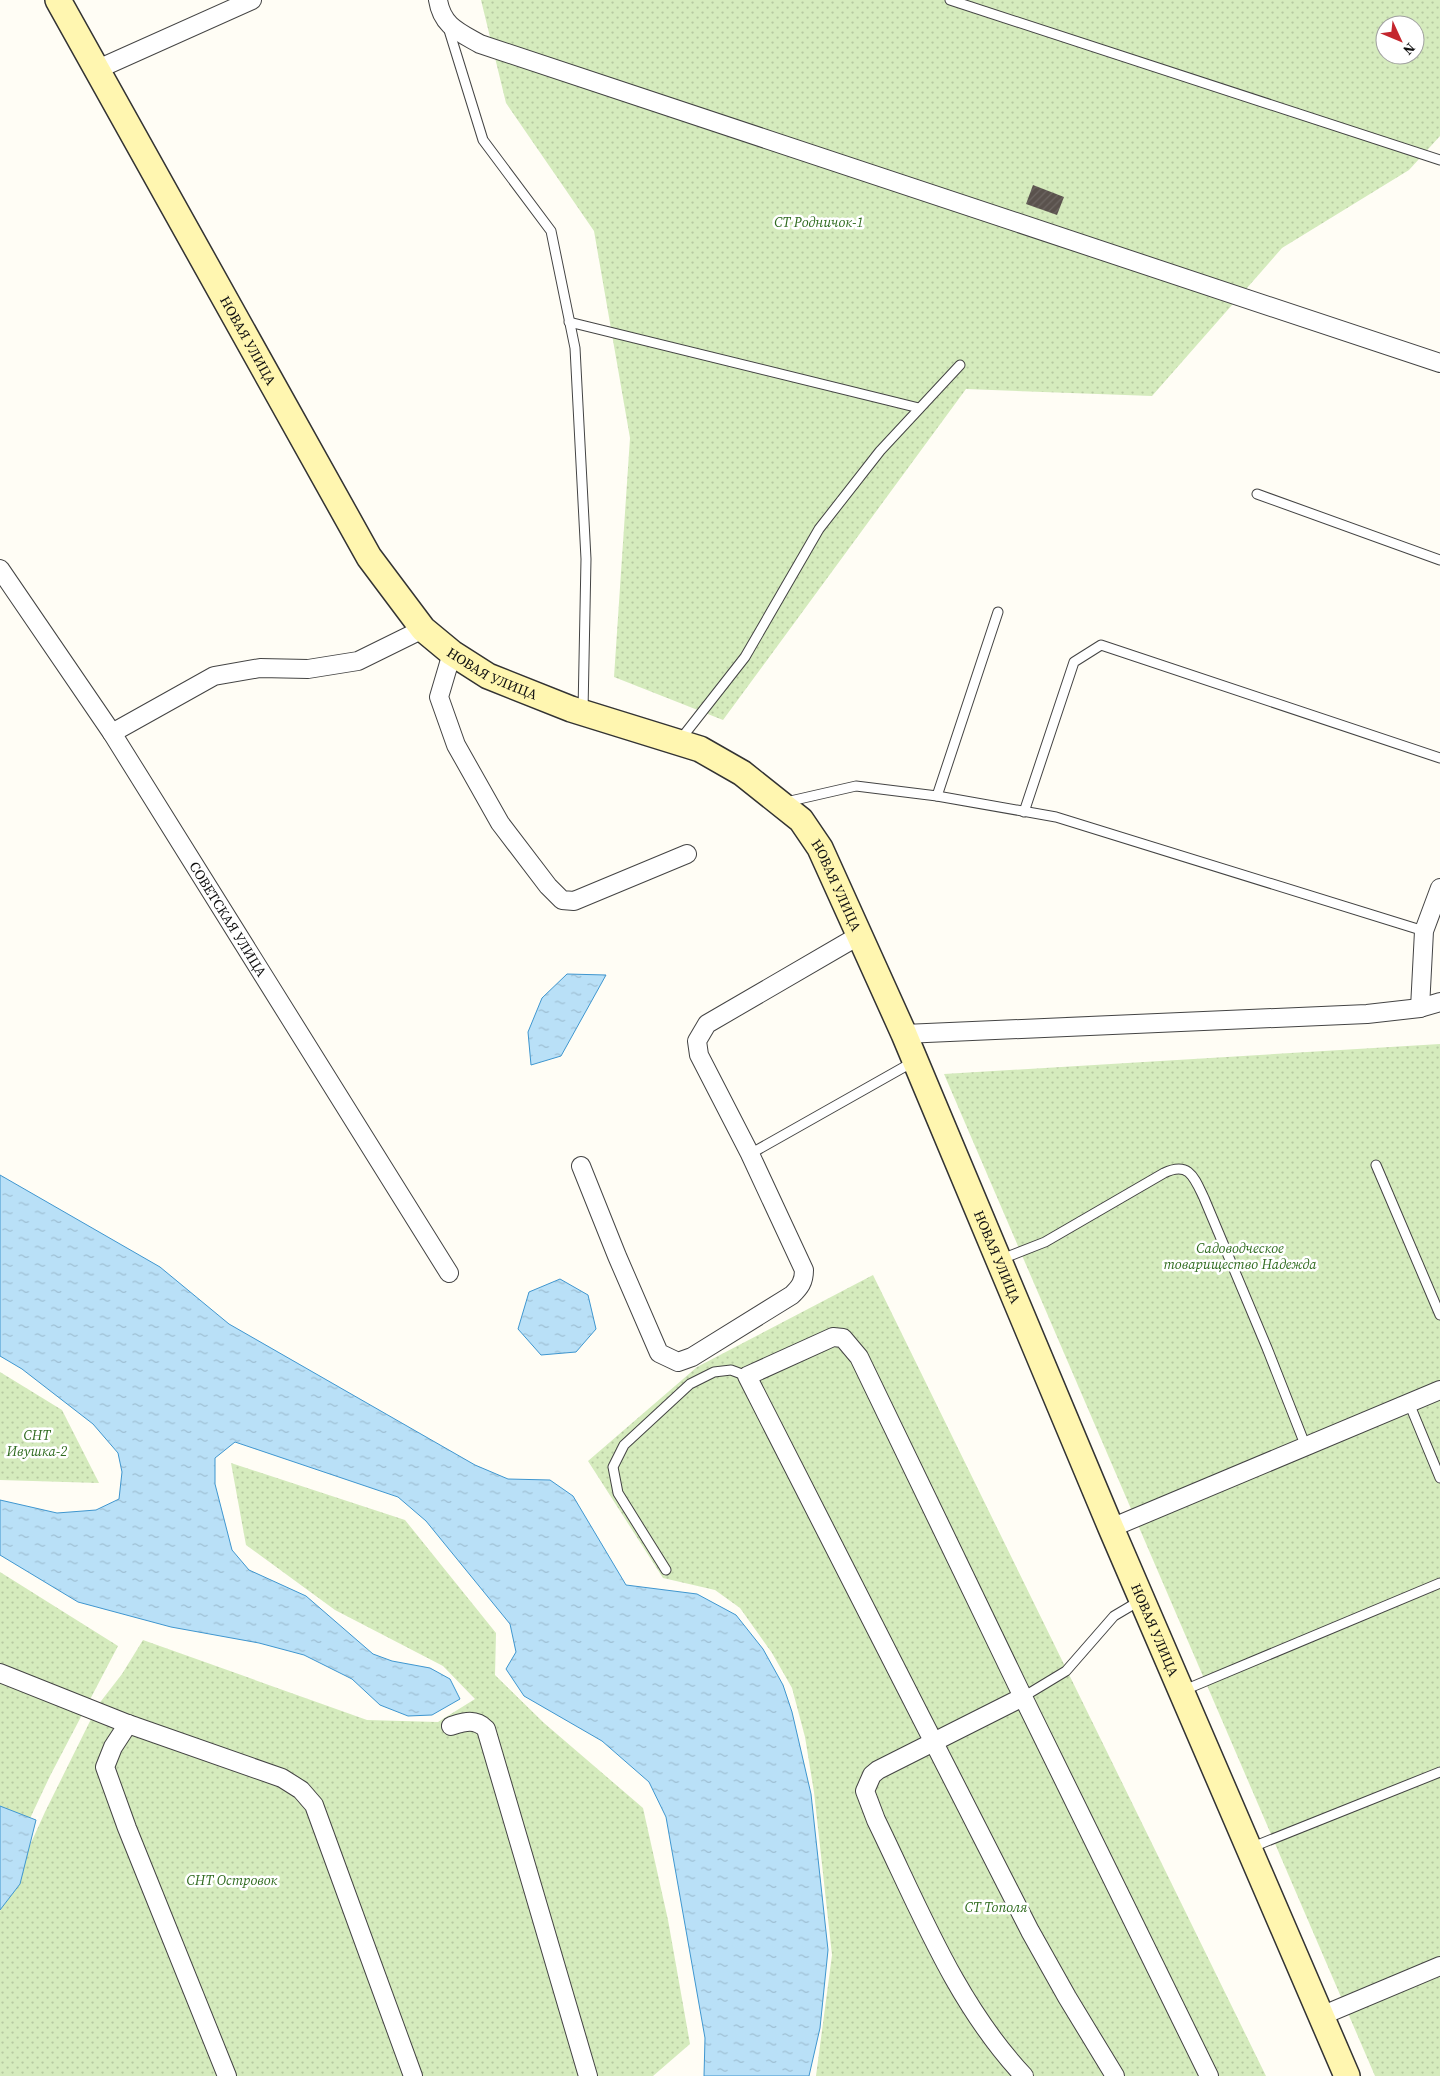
<svg xmlns="http://www.w3.org/2000/svg" width="1440" height="2076" font-family="'Source Serif 4',serif">
<style>
.garden{fill:url(#garden-dots);fill-rule:evenodd}
.water{fill:url(#water-ripples);stroke:#3f96cf}
.building{fill:url(#building-hatch)}
.lines{fill:none;stroke-linecap:round;stroke-linejoin:round}
.lane-casing{stroke:#444;stroke-width:11}
.street-casing{stroke:#444;stroke-width:20}
.secondary-casing{stroke:#333;stroke-width:28}
.lane{stroke:#fff;stroke-width:9}
.street{stroke:#fff;stroke-width:18}
.secondary{stroke:#fff6b0;stroke-width:25}
.labels{text-anchor:middle;stroke-width:5;stroke-linejoin:round;paint-order:stroke}
.park-label{font-size:14px;font-style:italic;fill:#2f6b1f;stroke:#fff}
.street-label{font-size:14px;fill:#111;stroke:#fff}
</style>
<defs>
<pattern id="garden-dots" width="8" height="8" patternUnits="userSpaceOnUse" patternTransform="scale(1.25)"><rect width="8" height="8" fill="#d5ebbd"/><path d="M2 2h.1M6 6h.1" fill="none" stroke="#b6c8a1" stroke-width="1.8" stroke-linecap="round"/></pattern>
<pattern id="water-ripples" width="26" height="14" patternUnits="userSpaceOnUse" patternTransform="scale(1.25)"><rect width="26" height="14" fill="#b9e0f7"/><path d="M2 4q2-2 4 0t4 0M15 11q2-2 4 0t4 0" fill="none" stroke="#9ebfd3"/></pattern>
<pattern id="building-hatch" width="6" height="6" patternUnits="userSpaceOnUse" patternTransform="scale(1.25)"><rect width="6" height="6" fill="#5a524d"/><path d="M-1 1l2-2M0 6l6-6M5 7l2-2" fill="none" stroke="#6d6662"/></pattern>
</defs>
<rect width="100%" height="100%" fill="#fffdf5"/>
<g class="garden">
<path d="M481 0H1440V136L1409 170 1282 248 1152 396 966 389 723 720 614 677 630 438 594 231 506 103ZM1385 25H1415V55H1385Z"/>
<path d="M1440 1044V2076H1375L944 1074Z"/>
<path d="M873 1275 1266 2076H816L832 1955 814 1792 805 1737 792 1688 772 1653 740 1608 715 1590 663 1578 588 1461 697 1367Z"/>
<path d="M0 1372 62 1410 99 1483 0 1480Z"/>
<path d="M231 1463 405 1520 496 1633 495 1675 544 1723 643 1808 668 1920 690 2044 653 2076H0V1911L45 1812 98 1705 122 1674 143 1640 367 1720 438 1722 475 1699 443 1666 335 1610 246 1545Z"/>
<path d="M0 1572 118 1646 50 1776 0 1882Z"/>
</g>
<g class="water">
<path d="M567 974 606 975 561 1056 531 1065 528 1032 542 998Z"/>
<path d="M0 1175 160 1267 229 1324 475 1465 508 1479 550 1480 573 1496 626 1585 697 1594 736 1615 763 1649 783 1685 792 1712 811 1794 828 1950 820 2028 809 2076H704L705 2038 666 1817 649 1782 602 1741 524 1696 506 1669 516 1652 510 1624 426 1521 398 1497 235 1442 215 1458V1484L232 1550 249 1570 306 1596 373 1654 392 1661 430 1668 450 1679 460 1699 432 1715 408 1716 380 1705 352 1679 304 1655 259 1643 171 1627 78 1602 0 1555V1500L57 1513 96 1510 119 1499 122 1472 118 1453 93 1424 22 1369 0 1356Z"/>
<path d="M560 1279 588 1295 596 1329 576 1352 541 1355 518 1329 529 1292Z"/>
<path d="M0 1806 36 1820 20 1884 0 1910Z"/>
</g>
<path class="building" d="M1033 185 1064 197 1057 215 1026 204Z"/>
<g class="lines">
<defs>
<g id="lane">
<path d="M950 0 1440 160"/>
<path d="M448 27 483 140 551 231 575 348 586 559 583 711"/>
<path d="M569 322 919 408"/>
<path d="M1257 494 1440 560"/>
<path d="M680 740 745 657 819 529 880 451 960 365"/>
<path d="M937 796 998 612"/>
<path d="M786 802 856 786 937 796 1056 817 1424 931"/>
<path d="M1024 812 1074 662 1101 645 1440 758"/>
<path d="M750 1154 913 1062"/>
<path d="M1376 1165 1440 1315"/>
<path d="M999 1260 1045 1242 1164 1173C1189 1161 1194 1177 1204 1198L1267 1348 1306 1447"/>
<path d="M1409 1403 1440 1478"/>
<path d="M666 1570 618 1493 613 1467 624 1445 690 1384 714 1372 731 1370 747 1376"/>
<path d="M1182 1691 1440 1583"/>
<path d="M1023 1697 1066 1671 1114 1616 1141 1600"/>
<path d="M1250 1848 1440 1772"/>
</g>
<g id="street">
<path d="M438 0C442 26 459 32 480 44L1440 363"/>
<path d="M98 69 252 0"/>
<path id="s1" d="M0 569 112 733 449 1273"/>
<path d="M452 653 439 697 456 745 500 823 548 886 562 900 574 901 687 854"/>
<path d="M112 733 214 676 260 668 308 669 358 661 423 629"/>
<path d="M1420 1008 1424 931 1440 888"/>
<path d="M904 1034 1367 1014 1420 1008 1440 1002"/>
<path d="M581 1166 617 1256 659 1353 678 1362 692 1357 792 1295C800 1287 804 1282 804 1270L750 1154 699 1055 697 1041 707 1024 860 935"/>
<path d="M1111 1528 1440 1390"/>
<path d="M0 1673 128 1724 282 1778 301 1790 314 1805 413 2076"/>
<path d="M1023 1697 878 1770 872 1775 865 1791 876 1820C919 1908 956 2004 1024 2076"/>
<path d="M128 1724 113 1747 105 1767 127 1828 227 2076"/>
<path d="M451 1726C464 1722 475 1718 486 1729L588 2076"/>
<path d="M1321 2016 1440 1966"/>
<path d="M1115 2076 1067 1997 1030 1931 747 1376 833 1337 843 1338 859 1357 1023 1697 1209 2076"/>
</g>
<g id="secondary">
<path id="s2" d="M58 0 369 557 423 629 452 653 488 676 571 709 700 749 742 773 801 820 820 848 904 1034 1111 1528 1347 2076"/>
</g>
</defs>
<use href="#lane" class="lane-casing"/>
<use href="#street" class="street-casing"/>
<use href="#secondary" class="secondary-casing"/>
<use href="#lane" class="lane"/>
<use href="#street" class="street"/>
<use href="#secondary" class="secondary"/>
</g>
<g class="labels">
<g class="park-label">
<text x="819" y="227">СТ Родничок-1</text>
<text x="1240" y="1253">Садоводческое<tspan x="1240" dy="16">товарищество Надежда</tspan></text>
<text x="37" y="1440">СНТ<tspan x="37" dy="16">Ивушка-2</tspan></text>
<text x="232" y="1885">СНТ Островок</text>
<text x="996" y="1912">СТ Тополя</text>
</g>
<g class="street-label">
<text dy="5" stroke="none"><textPath href="#s2" startOffset="390">НОВАЯ УЛИЦА</textPath></text>
<text dy="5" stroke="none"><textPath href="#s2" startOffset="811">НОВАЯ УЛИЦА</textPath></text>
<text dy="5" stroke="none"><textPath href="#s2" startOffset="1231">НОВАЯ УЛИЦА</textPath></text>
<text dy="5" stroke="none"><textPath href="#s1" startOffset="418">СОВЕТСКАЯ УЛИЦА</textPath></text>
<text dy="5" stroke="none"><textPath href="#s2" startOffset="1636">НОВАЯ УЛИЦА</textPath></text>
<text dy="5" stroke="none"><textPath href="#s2" startOffset="2041">НОВАЯ УЛИЦА</textPath></text>
</g>
</g>
<g transform="translate(1400 40) rotate(134)"><circle r="24" fill="#ffffff" stroke="#a0a0a0"/>
<path d="M0-4L9 19L0 12L-9 19Z" fill="#c4262e"/>
<text y="-8" font-size="14" font-weight="bold" text-anchor="middle" fill="#111111">N</text>
</g>
</svg>
